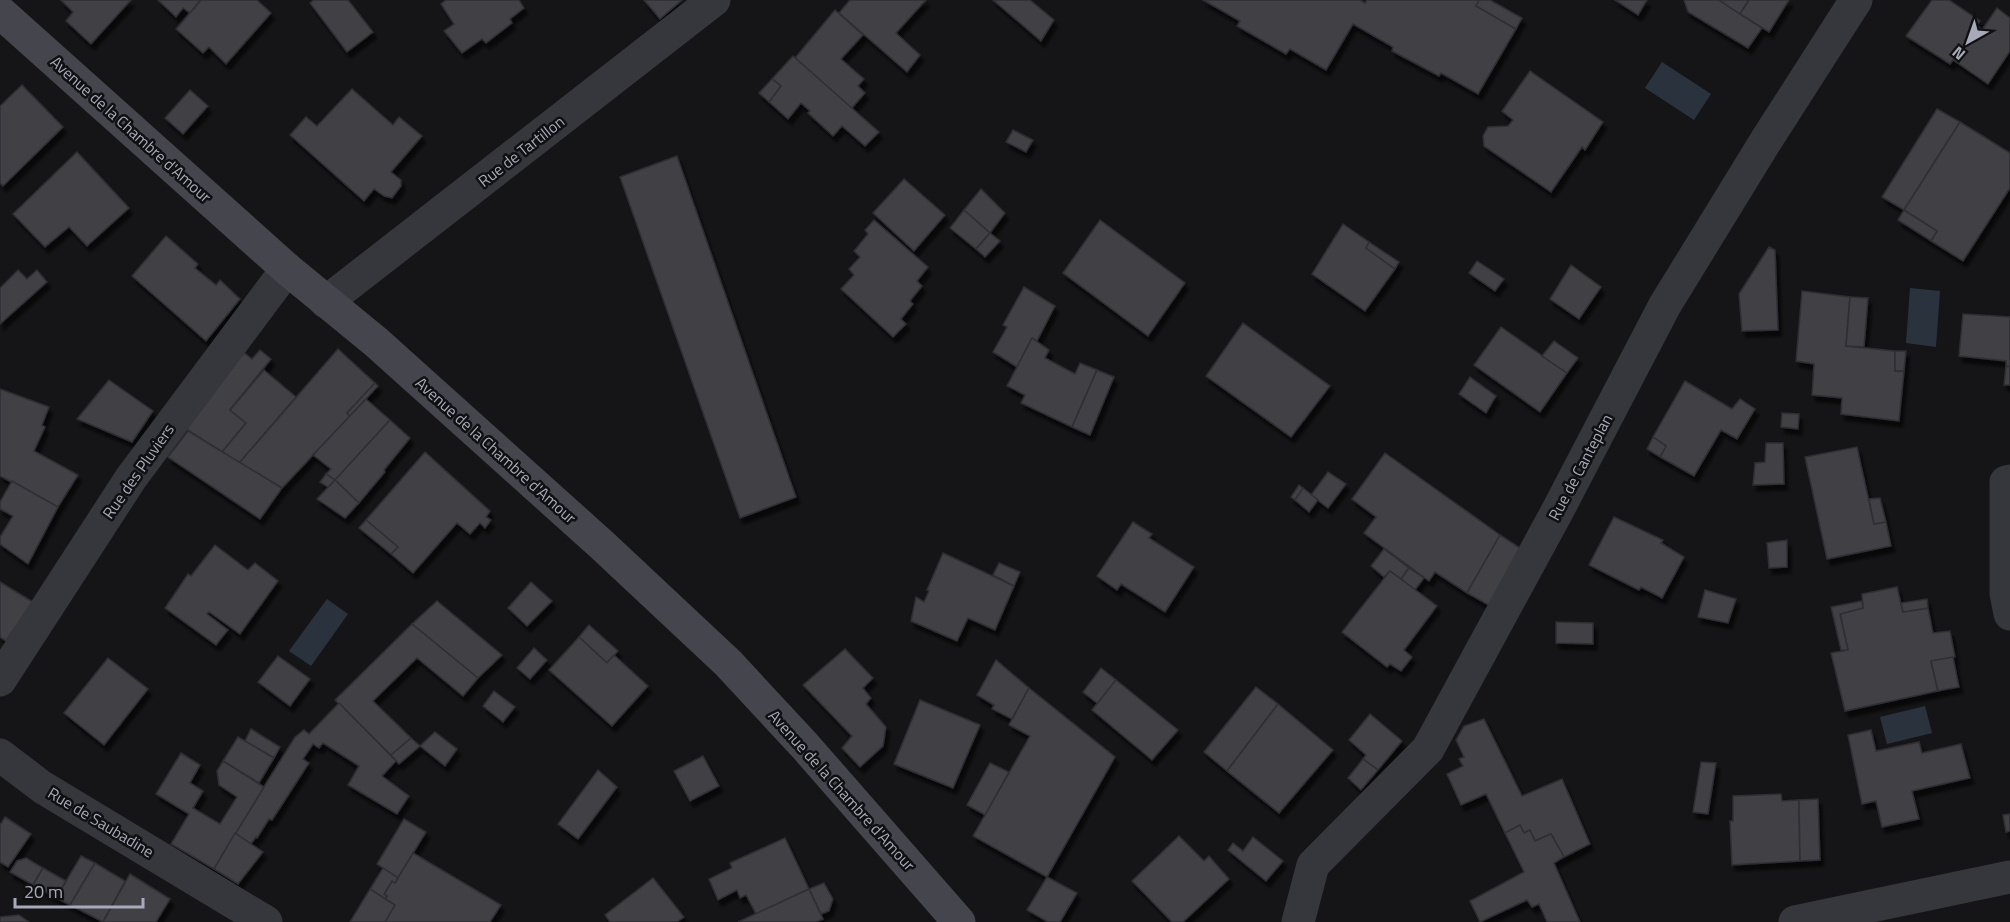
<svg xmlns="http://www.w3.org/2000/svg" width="2010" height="922" font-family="'Titillium Web',sans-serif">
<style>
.water{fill:#2a333d}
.building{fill:#3f3f45;stroke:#2f2f34;stroke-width:1.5;filter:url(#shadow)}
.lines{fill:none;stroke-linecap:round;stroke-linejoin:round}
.minor{stroke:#36363d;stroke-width:33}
.secondary{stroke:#44454d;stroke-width:33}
.labels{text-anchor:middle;stroke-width:5;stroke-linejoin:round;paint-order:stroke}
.street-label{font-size:16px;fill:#a6aab9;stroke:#101012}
</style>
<defs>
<filter id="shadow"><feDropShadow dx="3.5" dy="6" stdDeviation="1.5" flood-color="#0009"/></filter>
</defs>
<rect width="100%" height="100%" fill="#151517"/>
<g class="water">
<path d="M1662 62 1711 94 1694 120 1645 88Z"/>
<path d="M1910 288 1940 291 1936 347 1906 343Z"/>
<path d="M327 599 348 614 311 666 289 651Z"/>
<path d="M1925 706 1932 733 1887 744 1880 717Z"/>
</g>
<g class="building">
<path d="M61 0H131L91 44 66 21 73 12Z"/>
<path d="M158 0H201L190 13 183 8 176 17Z"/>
<path d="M201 0H257L271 13 226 64 209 47 203 53 176 29Z"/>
<path d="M314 0H348L373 32 347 52 310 3Z"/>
<path d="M446 0H519L524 8 510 19 512 23 486 43 482 39 462 53 444 31 454 24 441 4Z"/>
<path d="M644 0H682L660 19Z"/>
<path d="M850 0H926L896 33 920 55 907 72 839 13Z"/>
<path d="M993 0H1030L1054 20 1041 41Z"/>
<path d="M1203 0H1360L1365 3 1367 0H1479L1476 6 1516 29 1478 94 1441 73 1439 76 1392 51 1393 47 1353 24 1326 70 1290 49 1286 54 1237 26 1240 21Z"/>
<path d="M1479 0H1490L1522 18 1516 29 1476 6Z"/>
<path d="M1615 0H1647L1638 15Z"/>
<path d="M1684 0H1719L1762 28 1748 48 1688 12Z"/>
<path d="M1719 0H1749L1740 14Z"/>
<path d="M1749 0H1789L1769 32 1740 14Z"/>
<path d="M1932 0H1949L1980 21 1977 25 1982 30 1997 8 2010 18V51L1988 84 1953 60 1950 64 1906 36Z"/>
<path d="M835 10 863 35 841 59 864 79 858 86 865 93 851 109 795 58Z"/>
<path d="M793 56 879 132 865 146 842 126 833 136 808 113 810 111 801 103 788 119 769 102 781 86 772 79Z"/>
<path d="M1530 71 1603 122 1585 150 1582 147 1551 192 1484 146 1483 136 1488 127 1508 126 1513 120 1502 111Z"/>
<path d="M772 79 781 86 769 102 759 93Z"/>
<path d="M22 85 63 127 3 186 0 183V106Z"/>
<path d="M352 89 393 125 399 117 422 136 391 172 401 180V186L392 198 384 196 374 189 364 201 290 135 306 117 317 126Z"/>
<path d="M190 90 208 106 183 134 165 118Z"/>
<path d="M1937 109 1960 122 1904 210 1882 197Z"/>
<path d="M1960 122 2010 153V188L1963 261 1931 241 1937 231 1904 210Z"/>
<path d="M1013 130 1033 140 1026 152 1006 142Z"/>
<path d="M77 152 129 208 87 246 69 227 45 247 13 214Z"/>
<path d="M677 156 796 497 740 518 620 177Z"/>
<path d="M904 179 945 215 914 251 873 213Z"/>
<path d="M981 189 1005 213 990 233 964 210Z"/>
<path d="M964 210 990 233 976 249 950 228Z"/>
<path d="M1904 210 1937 231 1931 241 1898 220Z"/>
<path d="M874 220 928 267 917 281 922 286 910 301 913 304 901 319 906 324 893 337 841 289 854 275 849 269 860 257 854 251 868 234 865 230Z"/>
<path d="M1100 220 1185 283 1148 336 1063 273Z"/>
<path d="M1343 224 1369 242 1366 248 1395 269 1365 311 1312 274Z"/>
<path d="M990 233 1000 241 985 257 976 249Z"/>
<path d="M166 236 198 264 195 268 216 285 220 280 240 299 206 341 132 276Z"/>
<path d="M1369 242 1399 262 1395 269 1366 248Z"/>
<path d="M1769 247 1775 250 1778 330 1742 331 1739 294Z"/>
<path d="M1477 261 1504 279 1495 291 1469 273Z"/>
<path d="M1571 265 1601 287 1579 319 1550 299Z"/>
<path d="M18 270 27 279 37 270 47 282 0 324V288Z"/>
<path d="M1024 287 1055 306 1037 341 1032 338 1017 367 993 352 1007 327 1003 325Z"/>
<path d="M1802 291 1850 297 1846 346 1895 351V371H1904L1899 421 1841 414 1842 398 1812 395 1814 364 1796 361Z"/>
<path d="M1850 297 1868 298 1864 347 1846 346Z"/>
<path d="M1963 314 2010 317V367L2006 366V361L1959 356Z"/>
<path d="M1243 323 1330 386 1291 437 1206 376Z"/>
<path d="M1501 327 1567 373 1540 412 1474 365Z"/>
<path d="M1032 338 1049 350 1045 358 1075 374 1080 363 1097 370 1072 427 1021 403 1025 395 1007 386Z"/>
<path d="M1554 341 1578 358 1567 373 1542 356Z"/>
<path d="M338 349 375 383 347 413 350 416 282 488 239 463Z"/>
<path d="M260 350 271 359 230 410 246 423 222 452 183 427 242 351 252 359Z"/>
<path d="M1895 351H1906L1904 371H1895Z"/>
<path d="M2006 366 2010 367V385H2004Z"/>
<path d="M264 370 296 397 239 463 222 452 246 423 230 410Z"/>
<path d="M1097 370 1114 377 1090 435 1072 427Z"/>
<path d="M1470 377 1496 396 1486 413 1459 394Z"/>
<path d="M109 380 153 411 132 442 77 419Z"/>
<path d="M1685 381 1732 409 1740 399 1755 409 1737 439 1721 430 1694 476 1660 457 1666 446 1653 437Z"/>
<path d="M375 383 378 386 350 416 347 413Z"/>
<path d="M0 389 49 407 42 425 45 427 34 451 78 475 58 507 0 476Z"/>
<path d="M366 399 390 420 335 480 326 474 331 469 313 455Z"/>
<path d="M1782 413 1799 414 1798 429 1781 427Z"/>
<path d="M390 420 410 438 384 470 385 472 359 503 335 480Z"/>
<path d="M188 431 282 488 260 519 168 457Z"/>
<path d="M1653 437 1666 446 1660 457 1647 449Z"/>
<path d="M1766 443H1783L1784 484 1753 485 1755 463 1765 462Z"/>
<path d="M1857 447 1874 524 1886 522 1891 546 1827 559 1805 457Z"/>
<path d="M425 452 490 511 486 517 491 520 485 528 480 523 470 534 457 523 413 573 391 554 398 547 366 520Z"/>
<path d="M1385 453 1500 535 1467 593 1435 572 1429 581 1364 533 1376 517 1352 499Z"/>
<path d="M1328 472 1346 484 1328 508 1311 495Z"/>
<path d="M326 474 335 480 329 488 320 482Z"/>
<path d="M335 480 359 503 345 518 317 499Z"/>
<path d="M12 481 58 507 28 564 0 544V537L13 516 0 509V502Z"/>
<path d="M1299 485 1303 488 1295 500 1291 497Z"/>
<path d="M1303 488 1318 500 1309 512 1295 500Z"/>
<path d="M1880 498 1886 522 1874 524 1869 499Z"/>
<path d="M1614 517 1663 540 1661 543 1684 557 1662 598 1641 587 1639 590 1589 565Z"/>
<path d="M366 520 398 547 391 554 359 528Z"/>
<path d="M1133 522 1152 534 1149 538 1194 567 1165 612 1121 584 1117 590 1097 576Z"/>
<path d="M1500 535 1520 548 1492 607 1467 593Z"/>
<path d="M1787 540V567L1769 568 1767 543Z"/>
<path d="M215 545 248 570 255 563 278 581 240 634 209 612 207 614 228 630 216 645 165 608 188 574 191 576Z"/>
<path d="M1384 549 1409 568 1401 579 1390 571 1384 577 1371 566Z"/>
<path d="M943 553 1014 586 995 630 968 618 957 641 911 621 916 597 924 602 929 591 927 590Z"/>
<path d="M999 563 1020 572 1014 586 993 575Z"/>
<path d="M1409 568 1424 578 1415 590 1401 579Z"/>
<path d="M1390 571 1437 606 1404 650 1412 657 1401 671 1390 664 1387 667 1342 632Z"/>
<path d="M0 582 33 602 6 641 0 637Z"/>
<path d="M531 582 552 601 527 626 508 608Z"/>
<path d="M1897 587 1903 612 1928 608 1933 633 1950 631 1955 657 1931 661 1938 691 1845 711 1831 653 1848 650 1840 614 1863 608 1862 594Z"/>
<path d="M1705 590 1736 599 1728 623 1698 617Z"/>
<path d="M1927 599 1928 608 1903 612 1901 603Z"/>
<path d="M437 601 502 655 478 678 412 624Z"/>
<path d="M1862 601 1863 608 1840 614 1848 650H1841L1831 607Z"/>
<path d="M1556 622 1593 623V644L1556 643Z"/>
<path d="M412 624 478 678 463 696 417 658 373 701 411 738 391 755 335 700Z"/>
<path d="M589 625 618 651 607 663 579 637Z"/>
<path d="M579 637 607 663 614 655 648 686 612 726 549 670Z"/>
<path d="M534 648 547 660 530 679 517 668Z"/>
<path d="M845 649 873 678 863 688 871 698 866 704 886 727 883 746 860 767 842 748 852 736 803 685Z"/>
<path d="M278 656 310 679 290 706 258 682Z"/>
<path d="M1953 657 1959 687 1938 691 1931 661Z"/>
<path d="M108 658 148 689 104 745 64 713Z"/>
<path d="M996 660 1029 688 1012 719 992 709 994 705 977 695Z"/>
<path d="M1101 668 1116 680 1098 704 1083 692Z"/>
<path d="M1116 680 1178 730 1152 760 1092 710Z"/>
<path d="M1256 687 1278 704 1227 771 1204 752Z"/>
<path d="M1029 688 1115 757 1047 877 973 836 1030 736 1009 725Z"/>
<path d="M494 691 515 707 503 722 483 706Z"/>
<path d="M920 700 980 725 953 788 894 764Z"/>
<path d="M339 703 396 761 382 776 409 796 397 814 348 785 359 766 323 743 319 748 313 744 303 759 309 763 272 820 269 819 257 838 256 837 251 844 235 833 295 737 304 730 309 734Z"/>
<path d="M1278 704 1333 750 1279 813 1227 771Z"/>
<path d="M1370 714 1402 741 1378 770 1363 759 1366 755 1349 740Z"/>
<path d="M1484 719 1522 796 1562 779 1590 844 1564 857 1551 834 1535 841 1530 830 1524 833 1520 825 1505 833 1486 794 1461 805 1447 774 1463 766 1459 759 1464 757 1456 740 1464 726Z"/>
<path d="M251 729 280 747 274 758 245 741Z"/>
<path d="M1871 730 1876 751 1919 742 1922 753 1961 744 1970 778 1912 791 1919 819 1882 827 1876 801 1862 804 1848 735Z"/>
<path d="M435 732 457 749 445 766 420 746Z"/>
<path d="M238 737 274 758 259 783 223 761Z"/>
<path d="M411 738 420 746 399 764 391 755Z"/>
<path d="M181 753 200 765 190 783 203 791 193 808 220 824 237 797 219 785 217 771 223 761 264 787 214 869 171 844 189 814 156 794Z"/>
<path d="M703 756 719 786 690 801 674 771Z"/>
<path d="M1363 759 1378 770 1361 790 1348 778Z"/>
<path d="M1701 762 1716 763 1708 814 1693 812Z"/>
<path d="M990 763 1009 772 985 815 967 805Z"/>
<path d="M598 770 617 787 578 839 558 824Z"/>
<path d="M1781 794 1782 801 1799 800 1800 861 1732 865 1730 821H1733V796Z"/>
<path d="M1818 799 1820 860 1800 861 1799 800Z"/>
<path d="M2010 814V831L2006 832 2003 815Z"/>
<path d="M5 817 31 834 8 867 0 862V825Z"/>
<path d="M404 819 426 832 398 878 377 864Z"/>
<path d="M1520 825 1524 833 1530 830 1535 841 1551 834 1564 857 1554 863 1580 922H1547L1539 904 1532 907 1527 900 1480 922 1470 901 1524 872 1505 833Z"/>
<path d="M235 833 263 852 238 884 214 869Z"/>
<path d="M1179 836 1204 861 1209 856 1229 879 1183 922H1172L1132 881Z"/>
<path d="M1253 837 1283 861 1266 881 1228 850 1233 843 1243 851Z"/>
<path d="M785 838 809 889 756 914 746 895 740 898 737 890 718 900 709 879 732 868 730 863Z"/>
<path d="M413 853 501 905 490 922H385L395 905 385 899 387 896 384 894 392 881 395 883Z"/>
<path d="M81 856 95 863 70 905 56 898Z"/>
<path d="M26 858 43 868 33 885 10 872 17 861Z"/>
<path d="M95 863 125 881 103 922 70 905Z"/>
<path d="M43 868 66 881 56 898 33 885Z"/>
<path d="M383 868 398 878 395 883 392 881 384 894 387 896 385 899 370 889Z"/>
<path d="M130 874 170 899 156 922H103Z"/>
<path d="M1047 877 1077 893 1060 922H1048L1027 910Z"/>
<path d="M653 878 684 917 677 922H610L605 915Z"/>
<path d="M824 883 833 899 829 911 821 914 809 889Z"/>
<path d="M370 889 395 905 385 922H350Z"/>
<path d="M809 889 823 919 816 922H738Z"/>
<path d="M19 915 29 922H0V917Z"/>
</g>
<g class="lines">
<g class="minor">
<path d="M326 302 714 0"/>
<path d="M2010 481 2006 482V593L2010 614"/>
<path d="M0 680 131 478 287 269"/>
<path d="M0 755 42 787 266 922"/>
<path d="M1298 922 1313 865 1428 749 1559 508 1665 305 1767 139 1856 0"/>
<path d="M1795 922 2010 877"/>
</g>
<path class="secondary" d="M0 12 287 269 376 342 602 545 728 663 805 746 959 922"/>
</g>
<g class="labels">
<g class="street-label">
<text transform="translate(131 129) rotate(42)" y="6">Avenue de la Chambre d'Amour</text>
<text transform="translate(521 151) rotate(-38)" y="6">Rue de Tartillon</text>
<text transform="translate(496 450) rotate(42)" y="6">Avenue de la Chambre d'Amour</text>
<text transform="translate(1580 467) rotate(-62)" y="6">Rue de Canteplan</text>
<text transform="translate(138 471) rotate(-55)" y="6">Rue des Pluviers</text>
<text transform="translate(842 790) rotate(48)" y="6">Avenue de la Chambre d'Amour</text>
<text transform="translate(101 822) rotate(31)" y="6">Rue de Saubadine</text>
</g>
</g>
<g transform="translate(1968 42) rotate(220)" stroke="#101012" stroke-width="4.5" paint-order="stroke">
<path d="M0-4.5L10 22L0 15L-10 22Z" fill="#a6aab9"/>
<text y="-9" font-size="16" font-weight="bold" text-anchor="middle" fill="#a6aab9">N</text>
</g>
<path d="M15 898v9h128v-9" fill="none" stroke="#a6aab9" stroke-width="3"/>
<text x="24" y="898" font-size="18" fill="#a6aab9" stroke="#101012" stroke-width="4.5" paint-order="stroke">20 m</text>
</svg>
